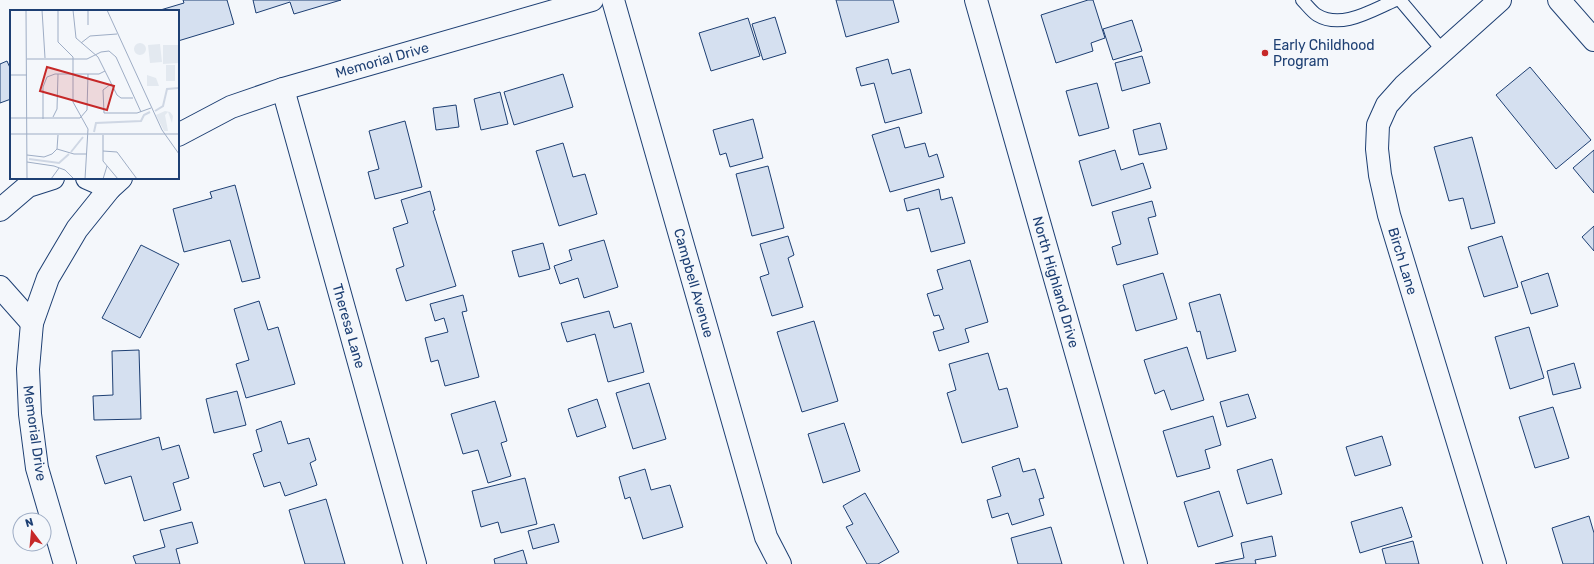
<svg xmlns="http://www.w3.org/2000/svg" width="1594" height="564" font-family="Rubik,sans-serif">
<style>
.building{fill:#d5e0f0;stroke:#1d3f73}
.lines{fill:none;stroke-linecap:round;stroke-linejoin:round}
.service-casing{stroke:#1d3f73;stroke-width:14}
.minor-casing{stroke:#1d3f73;stroke-width:24}
.service{stroke:#f4f7fb;stroke-width:12}
.minor{stroke:#f4f7fb;stroke-width:22}
.poi-dot{fill:#c62828;stroke:#f4f7fb;stroke-width:1.5}
.labels{text-anchor:middle;stroke-width:3;stroke-linejoin:round;paint-order:stroke}
.poi-label{font-size:14px;fill:#1d3f73;stroke:#f4f7fb;text-anchor:start}
.street-label{font-size:14px;fill:#1d3f73;stroke:#f4f7fb}
.inset-river{fill:none;stroke:#cfd7e4;stroke-width:2}
.inset-road{fill:none;stroke:#9eadc5;stroke-width:1}
.view{fill:#c62828;fill-opacity:0.15;stroke:#c62828;stroke-width:2}
.inset-edge{fill:none;stroke:#1d3f73;stroke-width:2}
</style>
<rect width="100%" height="100%" fill="#f4f7fb"/>
<g class="building">
<path d="M183 0H227L234 24 178 41V11H157L184 3Z"/>
<path d="M253 0H341L294 14 290 2 256 13Z"/>
<path d="M836 0H893L899 22 846 37Z"/>
<path d="M1088 0H1093L1105 38 1091 43 1093 51 1056 63 1041 15Z"/>
<path d="M775 17 786 53 763 60 752 24Z"/>
<path d="M748 18 760 56 711 71 699 33Z"/>
<path d="M1132 20 1142 51 1113 60 1103 29Z"/>
<path d="M1142 56 1150 83 1122 91 1115 63Z"/>
<path d="M888 59 892 74 910 69 922 113 885 123 874 83 861 86 856 68Z"/>
<path d="M7 61 11 70V99L0 103V64Z"/>
<path d="M1530 67 1591 140 1556 169 1496 95Z"/>
<path d="M563 74 573 107 514 125 504 92Z"/>
<path d="M1097 83 1109 128 1079 136 1066 91Z"/>
<path d="M500 92 508 124 481 130 474 99Z"/>
<path d="M456 105 459 127 436 130 433 108Z"/>
<path d="M753 119 763 158 730 167 726 153 720 155 713 130Z"/>
<path d="M405 121 422 187 375 199 368 172 379 169 369 131Z"/>
<path d="M1160 123 1167 149 1139 155 1133 130Z"/>
<path d="M899 127 905 148 925 143 929 157 937 154 944 177 890 192 872 135Z"/>
<path d="M1472 137 1495 223 1471 229 1463 198 1449 201 1434 147Z"/>
<path d="M563 143 573 177 585 174 597 214 559 226 536 151Z"/>
<path d="M1115 150 1121 170 1143 163 1151 188 1092 206 1079 161Z"/>
<path d="M1594 150V193L1573 168Z"/>
<path d="M768 166 784 228 752 236 736 174Z"/>
<path d="M235 185 260 278 242 282 230 240 184 252 173 209 212 198 210 192Z"/>
<path d="M939 189 941 200 952 197 965 243 931 252 919 208 907 211 904 199Z"/>
<path d="M430 191 435 210 433 211 456 286 406 301 396 269 404 266 393 228 408 223 401 200Z"/>
<path d="M1152 201 1156 216 1148 218 1158 254 1117 265 1112 247 1121 244 1112 212Z"/>
<path d="M1594 226V251L1582 237Z"/>
<path d="M788 236 794 255 788 258 803 307 772 316 760 277 769 274 760 244Z"/>
<path d="M1502 236 1518 287 1484 297 1468 247Z"/>
<path d="M604 240 618 287 584 298 578 278 560 284 554 266 572 260 569 250Z"/>
<path d="M543 243 550 269 519 277 512 251Z"/>
<path d="M141 245 179 264 140 338 102 318Z"/>
<path d="M970 260 988 322 965 329 969 342 939 351 933 332 944 329 939 315 934 316 927 294 943 289 937 270Z"/>
<path d="M1163 273 1177 319 1136 331 1123 285Z"/>
<path d="M1548 273 1558 306 1531 314 1521 282Z"/>
<path d="M1220 294 1236 351 1207 359 1200 331 1197 332 1189 303Z"/>
<path d="M463 295 467 311 462 312 479 377 445 386 438 360 431 362 425 338 448 332 444 318 435 321 430 304Z"/>
<path d="M259 301 268 330 278 327 295 384 246 398 236 364 249 360 234 309Z"/>
<path d="M609 311 614 328 631 323 644 372 608 382 595 334 567 342 561 323Z"/>
<path d="M814 321 838 401 802 412 777 332Z"/>
<path d="M1529 327 1544 378 1510 389 1495 337Z"/>
<path d="M1187 347 1204 400 1171 410 1164 390 1155 394 1144 360Z"/>
<path d="M139 350 141 419 94 420 93 396 113 395 112 351Z"/>
<path d="M988 353 999 390 1007 388 1018 427 962 443 947 393 956 390 949 364Z"/>
<path d="M1574 363 1581 388 1553 395 1547 371Z"/>
<path d="M649 383 666 439 633 449 616 393Z"/>
<path d="M237 391 246 425 214 433 206 399Z"/>
<path d="M1248 394 1256 418 1227 427 1220 402Z"/>
<path d="M597 399 606 427 577 437 568 409Z"/>
<path d="M495 401 507 441 501 443 511 476 488 483 478 450 463 454 451 414Z"/>
<path d="M1553 407 1569 458 1535 468 1519 417Z"/>
<path d="M1213 416 1221 445 1205 450 1210 468 1177 477 1163 431Z"/>
<path d="M281 421 288 444 309 438 316 460 310 463 317 485 285 496 280 482 264 487 253 454 262 451 256 430Z"/>
<path d="M844 423 860 471 823 483 808 434Z"/>
<path d="M1382 436 1391 465 1355 476 1346 447Z"/>
<path d="M159 437 162 450 179 445 189 478 173 483 181 510 144 521 131 476 105 484 96 456Z"/>
<path d="M1019 458 1023 472 1035 469 1044 498 1039 499 1044 515 1012 525 1008 513 992 518 987 500 1001 496 992 467Z"/>
<path d="M1272 459 1282 494 1247 504 1237 470Z"/>
<path d="M645 469 651 490 670 485 683 527 643 539 630 497 625 499 619 477Z"/>
<path d="M525 478 537 524 501 533 498 522 481 527 472 491Z"/>
<path d="M1219 491 1233 536 1198 547 1184 502Z"/>
<path d="M865 493 899 552 878 564H867L846 527 853 524 843 506Z"/>
<path d="M326 499 345 564H305L289 510Z"/>
<path d="M1402 507 1412 537 1360 553 1351 522Z"/>
<path d="M1589 516 1594 533V564H1563L1552 528Z"/>
<path d="M192 522 198 543 176 549 180 564H136L133 556 165 547 160 530Z"/>
<path d="M554 524 559 542 533 549 528 531Z"/>
<path d="M1051 527 1062 564H1018L1011 538Z"/>
<path d="M1272 536 1276 556 1255 560 1256 564H1215L1244 558 1241 543Z"/>
<path d="M1413 541 1419 564H1386L1382 549Z"/>
<path d="M523 550 527 564H495L494 559Z"/>
</g>
<g class="lines">
<defs>
<g id="service">
<path d="M1302 0C1307 5 1312 12 1317 15 1342 30 1372 10 1396 0"/>
<path d="M1400 0 1443 51"/>
</g>
<g id="minor">
<path d="M613 0 766 537 780 564"/>
<path d="M976 0 1136 564"/>
<path d="M1559 0 1594 40"/>
<path d="M283 89 415 564"/>
<path d="M178 135 231 107 283 89 592 0"/>
<path d="M87 178 110 188"/>
<path d="M0 210 28 186 53 178"/>
<path d="M0 287 32 323"/>
<path d="M65 564 37 468 30 414 28 369 32 323 48 278 77 229 110 188 121 178"/>
<path d="M1495 564 1389 215 1380 175 1377 149 1378 125 1387 105 1404 86 1500 0"/>
</g>
</defs>
<use href="#service" class="service-casing"/>
<use href="#minor" class="minor-casing"/>
<use href="#service" class="service"/>
<use href="#minor" class="minor"/>
</g>
<circle class="poi-dot" cx="1265" cy="53" r="4"/>
<g class="labels">
<g class="poi-label">
<text x="1273" y="50">Early Childhood<tspan x="1273" dy="16">Program</tspan></text>
</g>
<g class="street-label">
<text transform="translate(382 60) rotate(-16)" y="5">Memorial Drive</text>
<text transform="translate(1403 261) rotate(73)" y="5">Birch Lane</text>
<text transform="translate(1056 282) rotate(74)" y="5">North Highland Drive</text>
<text transform="translate(694 283) rotate(74)" y="5">Campbell Avenue</text>
<text transform="translate(349 326) rotate(74)" y="5">Theresa Lane</text>
<text transform="translate(35 433) rotate(82)" y="5">Memorial Drive</text>
</g>
</g>
<g transform="translate(10 10)">
<rect width="169" height="169" fill="#f4f7fb"/>
<path d="M124 39a6 6 0 1 1 12 0a6 6 0 1 1-12 0ZM150 34 152 52 140 53 138 35ZM153 35H169V53L153 54ZM156 55H165V71H156ZM137 65 146 68 149 76H137ZM155 101 160 102 163 106 162 113 158 102 155 105 158 121H154L146 105Z" fill="#e3e9f0"/>
<path class="inset-river" d="M145 101 153 96 157 79 169 78M84 122 86 113 131 111 134 105 140 102M61 142 73 127M19 149 49 153 59 144"/>
<path class="inset-road" d="M16 0 17 169M32 0 35 48M48 0V32L63 47V92L78 119 75 169M63 0 66 28 88 47 107 85 111 88H123M78 0V15M97 0 152 120 169 144M71 33 80 26 107 24M17 49H77L91 42 99 41 106 47 131 102M0 65H17M101 74 93 80 94 103H127L141 98M43 107 47 99 48 64M0 108H70L77 100 78 64M33 109V77L37 67 45 64H89L95 61M0 124H169M93 125V151L108 169M47 139 64 144H76M93 141 107 142 127 169M17 145 34 147 42 144 47 139 48 125M17 152 44 156 55 160 64 169M0 169H17M41 169 49 158M93 169 97 156"/>
<path class="view" d="M37 57 104 76 97 100 30 81Z"/>
<rect width="169" height="169" class="inset-edge"/>
</g>
<g transform="translate(32 532) rotate(344)"><circle r="19" fill="#f4f7fb" stroke="#9eadc5"/>
<path d="M0-3L7 15L0 10L-7 15Z" fill="#c62828"/>
<text y="-6" font-size="11" font-weight="bold" text-anchor="middle" fill="#1d3f73">N</text>
</g>
</svg>
